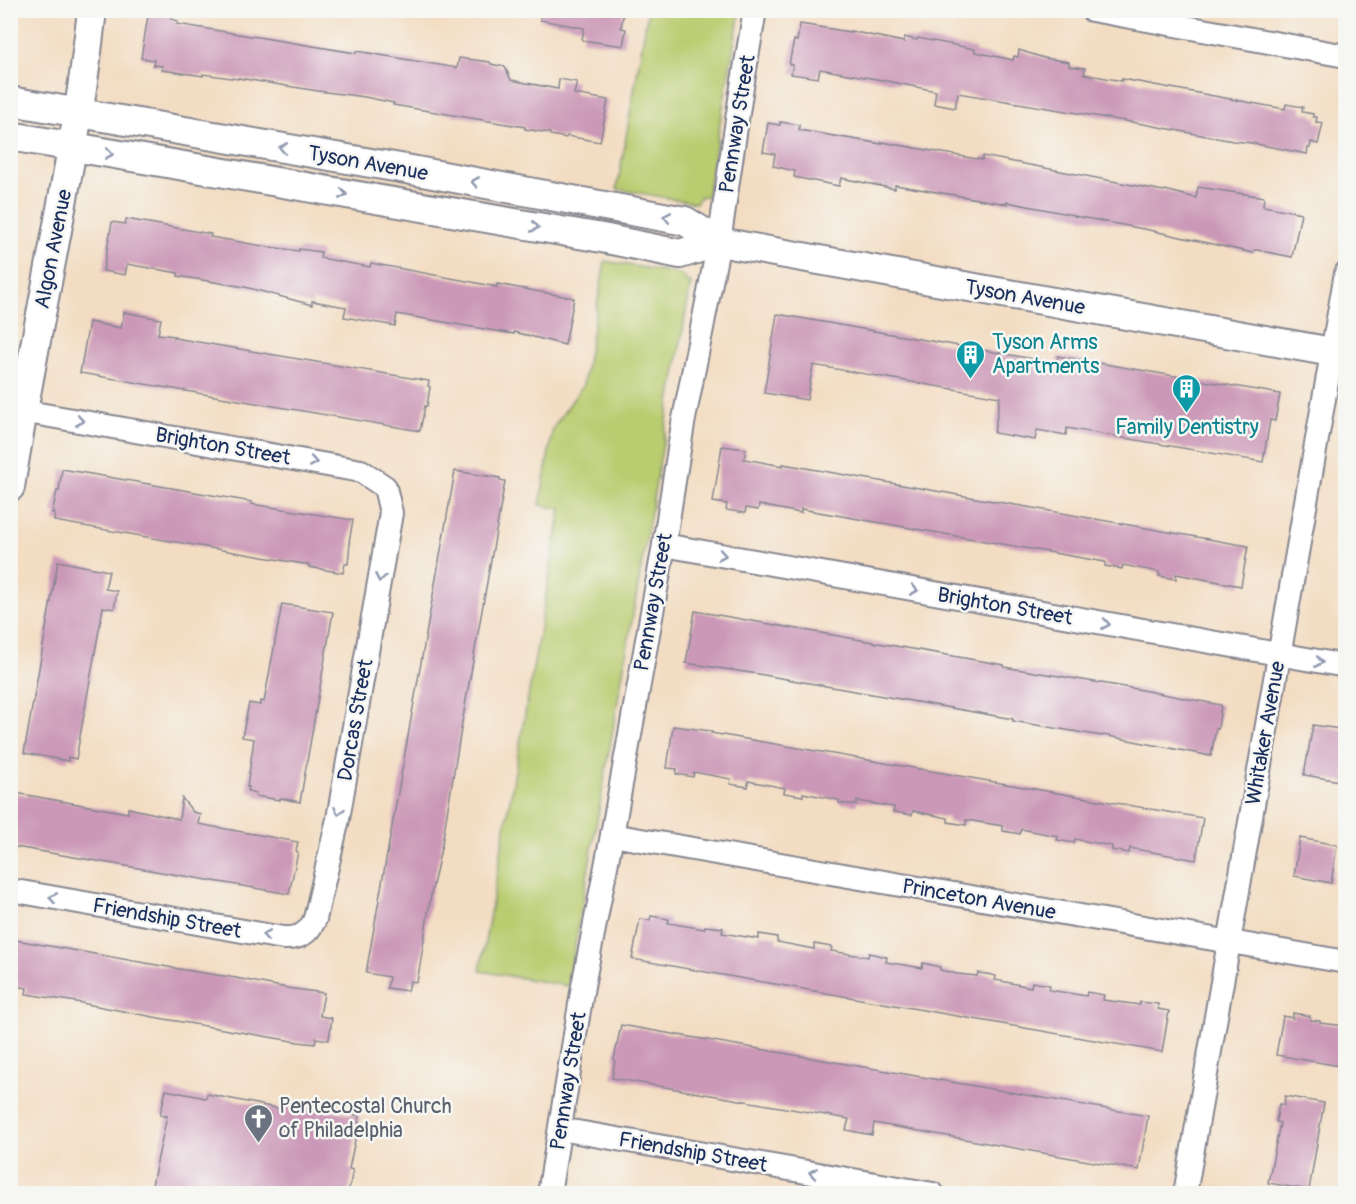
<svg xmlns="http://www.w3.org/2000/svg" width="1356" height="1204" font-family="Pangolin,sans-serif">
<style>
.green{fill:#bacc6f;stroke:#6a7e66;stroke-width:1.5}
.building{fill:#cb98b7}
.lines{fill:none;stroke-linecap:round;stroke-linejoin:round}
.minor-casing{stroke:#878690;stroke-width:26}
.tertiary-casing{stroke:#878690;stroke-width:32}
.minor{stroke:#fff;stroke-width:22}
.tertiary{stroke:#fff;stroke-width:28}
.oneway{stroke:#8d97ae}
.labels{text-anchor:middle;stroke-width:5;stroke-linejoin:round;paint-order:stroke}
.street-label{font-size:21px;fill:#1b2f5e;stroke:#f6f6f2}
.culture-label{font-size:21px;fill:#0d838f;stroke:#f6f6f2;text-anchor:start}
.worship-label{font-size:21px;fill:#5b616d;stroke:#f6f6f2;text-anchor:start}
</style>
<rect width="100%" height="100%" fill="#f6f6f2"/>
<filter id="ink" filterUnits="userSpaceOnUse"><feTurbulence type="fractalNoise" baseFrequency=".0167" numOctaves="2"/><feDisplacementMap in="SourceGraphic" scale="12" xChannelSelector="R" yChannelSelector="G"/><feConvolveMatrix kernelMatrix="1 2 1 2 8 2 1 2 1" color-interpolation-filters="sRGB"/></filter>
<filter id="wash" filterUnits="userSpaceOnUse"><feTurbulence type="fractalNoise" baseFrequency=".008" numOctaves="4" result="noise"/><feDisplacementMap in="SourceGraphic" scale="24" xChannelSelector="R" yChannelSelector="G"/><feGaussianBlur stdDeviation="1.35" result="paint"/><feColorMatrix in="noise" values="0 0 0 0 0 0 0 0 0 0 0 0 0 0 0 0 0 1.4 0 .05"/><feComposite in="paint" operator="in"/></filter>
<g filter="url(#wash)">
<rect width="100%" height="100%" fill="#f3ddc2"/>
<g class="green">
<path d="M648 11H740L707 197 701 196 696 203 617 189Z"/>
<path d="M605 261 679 274 685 278 686 282 691 283 568 986 480 971 561 509 540 505 553 428 583 385Z"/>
</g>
<g id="blocks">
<g class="building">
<path d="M149 10 172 13 171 19 178 21 177 24 356 53V51L457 68 459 58 490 62 491 64 505 67 511 80 558 89 559 79 577 82 574 94 608 100 600 142 567 136 566 138 550 135V133L525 129V127L393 105 394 103 365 97 318 91 238 78V79L203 74V76L162 70V66L153 65 154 60 141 58Z"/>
<path d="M541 10H624L621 28 626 29 623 46 582 40 584 28 540 20Z"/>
<path d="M800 24 850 32V31L904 42V37L917 40 918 38 975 49V52L1013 60 1014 56 1018 57 1019 50 1044 58 1069 62V66L1085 68 1084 74 1122 81V79L1285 109 1286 104 1303 107 1302 112 1313 114V117H1317L1316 122 1323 123 1318 144 1311 142 1310 148H1308L1307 154 1252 143 1233 141 1143 124 958 93 955 108 934 104 936 91 882 80 820 69 818 78 791 74 793 65 789 64 794 40 797 41Z"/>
<path d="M780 122 799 125V130L882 144V142L982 160 983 156 1148 188 1164 191 1165 190 1196 198 1198 187 1264 197 1263 206 1301 213 1292 257 1257 250H1254L1253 253 1149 230 1074 216V215L1007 202V204L895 185V189L841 178 839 186 794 177 795 171 773 166 775 154 763 152 768 123 780 125Z"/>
<path d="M126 219 211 234 210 237 269 247 299 251V249L321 252 320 258 370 267 371 263 472 282 497 287V284L574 298 565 345 514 332V334L397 314 395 326 344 317 346 307 312 301V305L245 287 178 276V273L127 264 125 275 103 271 112 222 125 224Z"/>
<path d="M124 312 161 319 158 334 175 336 174 338 429 381 428 386 430 387 427 406H425L420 431 80 373 89 322 121 328Z"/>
<path d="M777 314 1056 363 1058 356 1280 394 1275 421 1270 420 1263 462 1067 428 1066 435 1037 430 1035 440 994 433 1000 397 813 365 807 400 764 393Z"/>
<path d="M722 446 746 449 744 459 783 466V464L1248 546 1241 586 1176 574V579L1159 576V572L1123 565 1122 569 1105 566V562L801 509V513L759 505 758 510 746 508 745 513 726 510 727 504 713 502Z"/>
<path d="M62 469 235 499 252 502 251 504 353 520 349 542 350 543 348 564H345L343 573 309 567V565L54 521 55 513H52L57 491H59Z"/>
<path d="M455 471 500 478V480L505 481 462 723 442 844 431 895 420 965 417 982 410 981 408 991 387 988 389 977 366 973Z"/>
<path d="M58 561 109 571 105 589 117 591 114 609 103 607 76 759 68 757V761L24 753Z"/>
<path d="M282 604 333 612 300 802 280 798V800L255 796 256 793 248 791 249 787H247L254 739 242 737 249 703 260 705V701L264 702Z"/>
<path d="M695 611 1004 665V667L1131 688 1221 705 1218 729 1216 728 1211 756 1103 735 1102 736 1013 721V719L758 674 686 663Z"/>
<path d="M1313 725 1346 730V782L1304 775Z"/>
<path d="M673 726 712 731 711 733 1203 818 1196 860 1130 848 1129 853 1112 850V846L1075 839 1074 843 1057 840 1058 836 1021 829 1020 834 1003 831V826L966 820V825L948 822V818L913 811 912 815 893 812 894 807 857 801V805L839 803V800L803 793V796L784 793 785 788 748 781V787L730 784 731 779 694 772 693 777 676 774 677 769 667 768Z"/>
<path d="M10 792 128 813V808L179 819 182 798 193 812 200 814 198 824 298 842 296 851 298 852 289 894 10 846Z"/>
<path d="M1300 838 1337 845 1331 883 1294 876Z"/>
<path d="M651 916 669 919 668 923 704 929 705 926 723 928 722 933 759 939V934L777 937V942L814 949V944L832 947 831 951 868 957 869 953 887 957 886 962 922 968 923 963 940 967V970L957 974 977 976 978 973 987 974 996 976 995 980 1031 987 1032 982 1050 985 1049 990 1086 996 1087 992 1104 995 1103 1000 1140 1005V1002L1158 1004V1009L1169 1011 1162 1052 632 959 640 919 650 920Z"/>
<path d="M10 939 185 970 236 978 287 988 324 993 320 1016 332 1018 329 1040 316 1038 315 1044 298 1042 159 1018 76 1002 26 994 27 988 10 985Z"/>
<path d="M1293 1013 1310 1016V1020L1320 1021V1023L1346 1026V1067L1276 1055 1283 1016 1293 1018Z"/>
<path d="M621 1025 1148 1116 1139 1170 874 1123 872 1135 846 1130 849 1119 612 1078 615 1060 614 1059Z"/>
<path d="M166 1090 206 1098 207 1094 281 1109 283 1100 360 1116 349 1169 353 1170 348 1194H150L167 1116 160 1115Z"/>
<path d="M1285 1096 1324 1103 1309 1190 1268 1183 1280 1123 1276 1122 1279 1104 1284 1105Z"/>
</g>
</g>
</g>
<g filter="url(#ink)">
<use href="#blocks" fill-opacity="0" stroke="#878690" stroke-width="1.5"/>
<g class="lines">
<defs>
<g id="minor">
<path d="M1092 10 1346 56"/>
<path d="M664 545 1346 666"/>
<path d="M612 835 1346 962"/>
<path d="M10 890 283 938C299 939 308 934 315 919L338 819 391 513 385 487 361 471 22 411"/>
<path d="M560 1129 933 1194"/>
<path d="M549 1194 583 986 612 835 664 545 683 424 719 242 741 93 755 10"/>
<path d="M1185 1194 1346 273"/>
</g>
<g id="tertiary">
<path d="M10 101 406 169 685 221 719 242 1332 352 1346 358"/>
<path d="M10 136 602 238 680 254 719 242"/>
<path d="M10 487C30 362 57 239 78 114 84 80 88 45 92 10"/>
</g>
</defs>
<use href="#minor" class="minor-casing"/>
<use href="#tertiary" class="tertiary-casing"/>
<use href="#minor" class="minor"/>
<use href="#tertiary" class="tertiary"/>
</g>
<defs><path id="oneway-chevron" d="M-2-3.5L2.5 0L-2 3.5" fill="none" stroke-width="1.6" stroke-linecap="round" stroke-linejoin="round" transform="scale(1.5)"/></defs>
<g class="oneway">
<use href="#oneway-chevron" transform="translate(283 148) rotate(-170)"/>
<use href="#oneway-chevron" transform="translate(109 154) rotate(10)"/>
<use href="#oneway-chevron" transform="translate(475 182) rotate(-170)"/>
<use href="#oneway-chevron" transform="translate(343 194) rotate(10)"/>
<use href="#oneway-chevron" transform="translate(667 217) rotate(-169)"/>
<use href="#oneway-chevron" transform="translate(535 227) rotate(10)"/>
<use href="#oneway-chevron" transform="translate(80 421) rotate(10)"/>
<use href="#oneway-chevron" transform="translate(313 462) rotate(10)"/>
<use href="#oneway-chevron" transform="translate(722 555) rotate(10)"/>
<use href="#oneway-chevron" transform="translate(380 578) rotate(100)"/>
<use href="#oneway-chevron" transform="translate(914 590) rotate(10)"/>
<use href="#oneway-chevron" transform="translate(1106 624) rotate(10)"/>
<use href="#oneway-chevron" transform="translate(1319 662) rotate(10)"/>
<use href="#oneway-chevron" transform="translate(339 811) rotate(100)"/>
<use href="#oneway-chevron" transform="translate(53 898) rotate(-170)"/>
<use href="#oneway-chevron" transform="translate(266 935) rotate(-170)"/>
<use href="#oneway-chevron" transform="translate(813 1173) rotate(-170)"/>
</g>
</g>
<defs>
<symbol id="building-pin" viewBox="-11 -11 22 30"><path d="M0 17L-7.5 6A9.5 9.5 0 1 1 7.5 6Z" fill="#0f9aa8" stroke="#f6f6f2"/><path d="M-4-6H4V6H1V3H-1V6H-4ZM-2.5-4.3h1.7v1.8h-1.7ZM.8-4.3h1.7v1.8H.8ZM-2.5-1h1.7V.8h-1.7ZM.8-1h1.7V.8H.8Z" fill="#fff"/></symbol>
<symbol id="church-pin" viewBox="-11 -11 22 30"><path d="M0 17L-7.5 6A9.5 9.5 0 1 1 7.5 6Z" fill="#6b7280" stroke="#f6f6f2"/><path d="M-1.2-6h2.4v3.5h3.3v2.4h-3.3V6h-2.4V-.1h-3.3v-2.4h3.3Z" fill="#fff"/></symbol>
</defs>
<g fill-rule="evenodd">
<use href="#building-pin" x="954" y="338" width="33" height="45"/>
<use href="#building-pin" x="1170" y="372" width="33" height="45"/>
<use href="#church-pin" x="242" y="1102" width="33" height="45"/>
</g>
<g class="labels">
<g class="street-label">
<text transform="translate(737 124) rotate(-81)" y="7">Pennway Street</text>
<text transform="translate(368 163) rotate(10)" y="7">Tyson Avenue</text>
<text transform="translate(53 249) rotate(-79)" y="7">Algon Avenue</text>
<text transform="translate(1025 297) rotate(10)" y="7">Tyson Avenue</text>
<text transform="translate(223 446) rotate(10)" y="7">Brighton Street</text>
<text transform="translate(653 602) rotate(-80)" y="7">Pennway Street</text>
<text transform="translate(1005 606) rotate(10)" y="7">Brighton Street</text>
<text transform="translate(355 720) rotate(-80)" y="7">Dorcas Street</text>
<text transform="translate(1265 733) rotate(-80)" y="7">Whitaker Avenue</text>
<text transform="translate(979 899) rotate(10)" y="7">Princeton Avenue</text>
<text transform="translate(167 918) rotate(10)" y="7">Friendship Street</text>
<text transform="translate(568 1081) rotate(-81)" y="7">Pennway Street</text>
<text transform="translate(693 1152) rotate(10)" y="7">Friendship Street</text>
</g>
<g class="culture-label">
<text x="992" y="349">Tyson Arms<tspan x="992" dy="24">Apartments</tspan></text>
<text x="1187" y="434" text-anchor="middle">Family Dentistry</text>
</g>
<g class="worship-label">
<text x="279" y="1113">Pentecostal Church<tspan x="279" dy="24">of Philadelphia</tspan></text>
</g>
</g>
<rect width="1356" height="1204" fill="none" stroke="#f6f6f2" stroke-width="36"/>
</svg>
